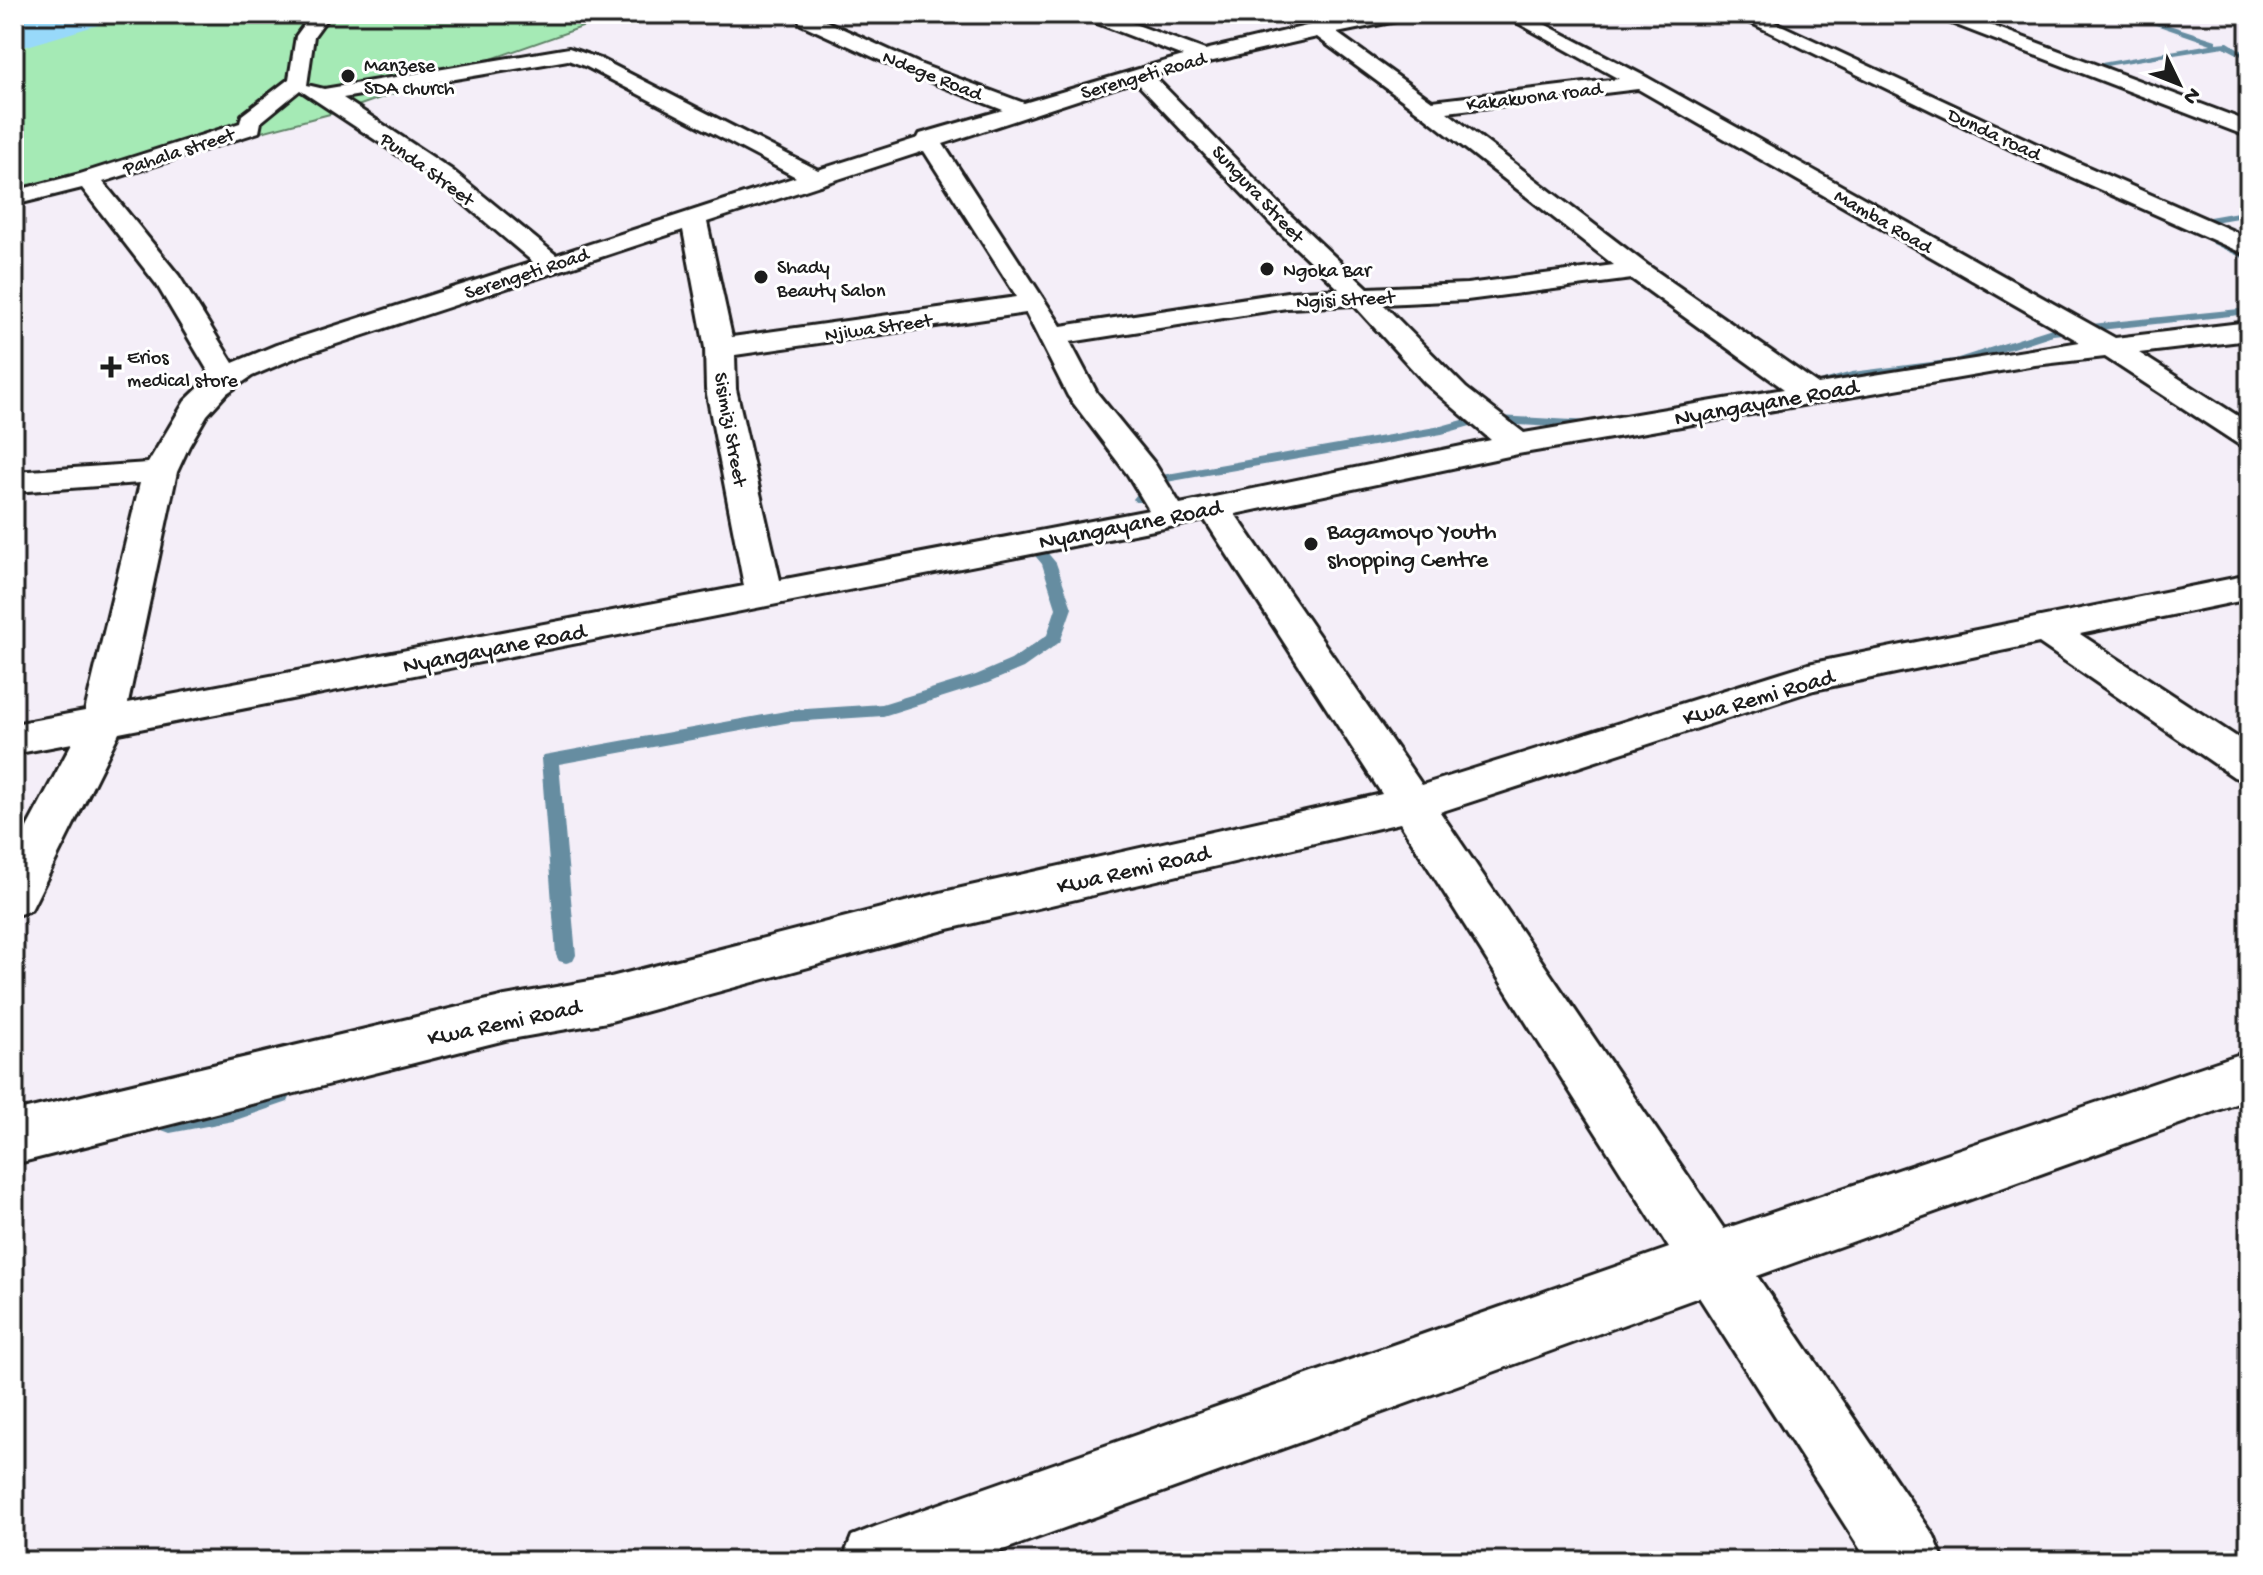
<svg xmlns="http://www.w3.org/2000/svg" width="2263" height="1575" font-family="'Gochi Hand',sans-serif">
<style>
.green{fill:#a5eab5;stroke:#608368;stroke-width:2}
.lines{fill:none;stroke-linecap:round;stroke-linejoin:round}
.stream{fill:#668da1;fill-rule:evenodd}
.river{fill:#98d9fa;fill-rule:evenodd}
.minor-casing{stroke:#1c1c1c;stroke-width:6}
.minor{fill:#fff;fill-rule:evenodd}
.poi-dot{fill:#1c1c1c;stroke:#fff;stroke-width:3}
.labels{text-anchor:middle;stroke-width:6;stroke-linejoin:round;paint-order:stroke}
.far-poi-label{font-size:20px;fill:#1c1c1c;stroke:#fff;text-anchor:start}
.far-street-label{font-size:20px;fill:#1c1c1c;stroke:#fff}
.street-label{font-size:24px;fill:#1c1c1c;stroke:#fff}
.poi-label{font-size:24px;fill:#1c1c1c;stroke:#fff;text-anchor:start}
</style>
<rect width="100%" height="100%" fill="#f4eef8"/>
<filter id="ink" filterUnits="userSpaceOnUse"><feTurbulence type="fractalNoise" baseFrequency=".0125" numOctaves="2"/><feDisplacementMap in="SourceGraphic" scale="16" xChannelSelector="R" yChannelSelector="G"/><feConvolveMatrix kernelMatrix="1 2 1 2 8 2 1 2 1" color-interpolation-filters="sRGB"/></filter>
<g filter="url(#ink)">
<path class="green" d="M14 14H619L349 109 14 197Z"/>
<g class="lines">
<g class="stream">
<path d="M2124 14H2135L2216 40V43L2228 42 2249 55V60L2224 47 2081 70 2084 66 2211 44Z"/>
<path d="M2249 210V216L2208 223 2222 232 2221 240 2249 254V261L2211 243 2212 235 2197 224 2198 219Z"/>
<path d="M2249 308V314L2053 335 1957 366 1852 380 1797 393 1791 389 1852 372 1955 359 2052 328Z"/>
<path d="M1481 415 1590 421 1597 425 1590 429 1481 423 1442 434 1161 483 1145 502H1135L1133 499 1151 477 1156 476 1441 426Z"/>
<path d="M1023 536 1036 539 1056 563 1072 608 1060 642 1023 668 988 683 883 716 791 722 559 764 576 955 573 961 566 963 559 961 556 955 541 759 544 755 791 710 882 704 976 675 1011 660 1047 635 1056 608 1042 564 1026 545 1016 540Z"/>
<path d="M280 1085 288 1088 291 1095 288 1102 233 1121 170 1133 162 1130 159 1123 162 1116 170 1113 233 1101Z"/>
</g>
<path class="river" d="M37 14H108L101 24 14 50V21Z"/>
<defs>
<g id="minor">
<path d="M312 14H330L314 36 307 85 324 89 569 48 601 59 818 170 918 138 920 134 1003 110 908 73 801 24 799 20 803 14H821L819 18 922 65 1024 103 1183 56 1084 18 1081 14H1107L1205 50 1319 23 1377 14H1415L1406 19 1337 33 1432 101 1619 79 1502 14H1525L1648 78 2115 338 2249 322V340L2139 353 2249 423V447L2238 444 2105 357 2035 365 1518 454 1235 514 1422 785 1808 664 2249 575V599L2080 634 2249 745V782L2234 777 2039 643 1814 690 1440 812 1724 1229 2249 1051V1099L1757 1276 1934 1536 1944 1561H1868L1699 1297 973 1561H842L852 1536 877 1526 1669 1248 1400 823 948 929 607 1022 505 1040 14 1164V1112L505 996 607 978 948 891 1382 794 1205 520 119 733 31 910 14 916V852L72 743 14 754V724L85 711 140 483 14 492V472L148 463 185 401 211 376 157 285 82 188 14 205V191L80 174 240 123 242 115 289 79 296 36ZM1317 37 1420 113 1614 265 1467 284 1368 288 1288 213 1153 75ZM568 60 587 67 796 177 556 255 452 170 343 98ZM1135 81 1270 223 1339 289 1287 292 1061 326 943 144ZM1638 89 2080 342 1818 384 1646 264 1447 112ZM300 90 436 180 533 262 276 345 233 363 179 276 103 182 259 132 261 122ZM924 151 1017 297 732 337 707 222ZM683 230 705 348 706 389 744 586 128 703 177 472 189 446 207 415 227 393 252 376 297 357ZM1632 279 1784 389 1524 433 1466 388 1383 304 1467 300ZM1354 305 1425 383 1491 440 1180 504 1155 464 1097 393 1070 342 1287 308ZM1026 313 1068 396 1128 475 1149 510 780 580 736 389 735 355Z"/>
<path d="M1733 14H1757L2045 148 2249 238V256L2029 158Z"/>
<path d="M1935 14H1961L2249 122V137L1938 18Z"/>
</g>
</defs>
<use href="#minor" class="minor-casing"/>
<use href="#minor" class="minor"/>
</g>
</g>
<g class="poi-dot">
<circle cx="348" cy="76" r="8"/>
<circle cx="1267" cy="269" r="8"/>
<circle cx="761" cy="277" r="8"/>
<path d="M107 355h8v8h8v8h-8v8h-8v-8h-8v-8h8z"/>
<circle cx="1311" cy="544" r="8"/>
</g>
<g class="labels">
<g class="far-poi-label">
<text x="364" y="71">Manzese<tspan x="364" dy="23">SDA church</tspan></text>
<text x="777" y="273">Shady<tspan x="777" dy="23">Beauty Salon</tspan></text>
<text x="1283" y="276">Ngoka Bar</text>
<text x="127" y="363">Erios<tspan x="127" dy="23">medical store</tspan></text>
</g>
<g class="far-street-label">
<text transform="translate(933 74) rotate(22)" y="7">Ndege Road</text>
<text transform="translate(1143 74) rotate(-16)" y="7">Serengeti Road</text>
<text transform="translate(1534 95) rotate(-7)" y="7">Kakakuona road</text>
<text transform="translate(1995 133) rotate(25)" y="7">Dunda road</text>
<text transform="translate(178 150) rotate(-18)" y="7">Pahala street</text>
<text transform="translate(428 168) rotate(36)" y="7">Punda Street</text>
<text transform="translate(1259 193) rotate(47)" y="7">Sungura Street</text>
<text transform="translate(1884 220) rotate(30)" y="7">Mamba Road</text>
<text transform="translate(526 272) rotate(-18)" y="7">Serengeti Road</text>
<text transform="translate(1345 298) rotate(-3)" y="7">Ngisi Street</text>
<text transform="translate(878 326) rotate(-8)" y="7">Njiwa Street</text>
<text transform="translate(732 429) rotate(80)" y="7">Sisimizi Street</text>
</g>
<g class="street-label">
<text transform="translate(1766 401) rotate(-10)" y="8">Nyangayane Road</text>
<text transform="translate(1130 523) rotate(-11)" y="8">Nyangayane Road</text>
<text transform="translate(494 647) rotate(-11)" y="8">Nyangayane Road</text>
<text transform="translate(1758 696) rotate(-16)" y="8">Kwa Remi Road</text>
<text transform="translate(1133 868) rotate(-13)" y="8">Kwa Remi Road</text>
<text transform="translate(504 1021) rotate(-12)" y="8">Kwa Remi Road</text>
</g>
<g class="poi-label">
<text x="1327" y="538">Bagamoyo Youth<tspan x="1327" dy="28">shopping Centre</tspan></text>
</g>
</g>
<rect width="2263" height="1575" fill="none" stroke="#fff" stroke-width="48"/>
<rect x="24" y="24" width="2215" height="1527" fill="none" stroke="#1c1c1c" stroke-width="3" filter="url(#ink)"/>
<g transform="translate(2179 84) rotate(133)" stroke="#ffffff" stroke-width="6" paint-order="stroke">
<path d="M0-6L14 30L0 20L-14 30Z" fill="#1c1c1c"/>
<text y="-12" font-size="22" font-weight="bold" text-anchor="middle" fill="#1c1c1c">N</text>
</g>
</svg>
